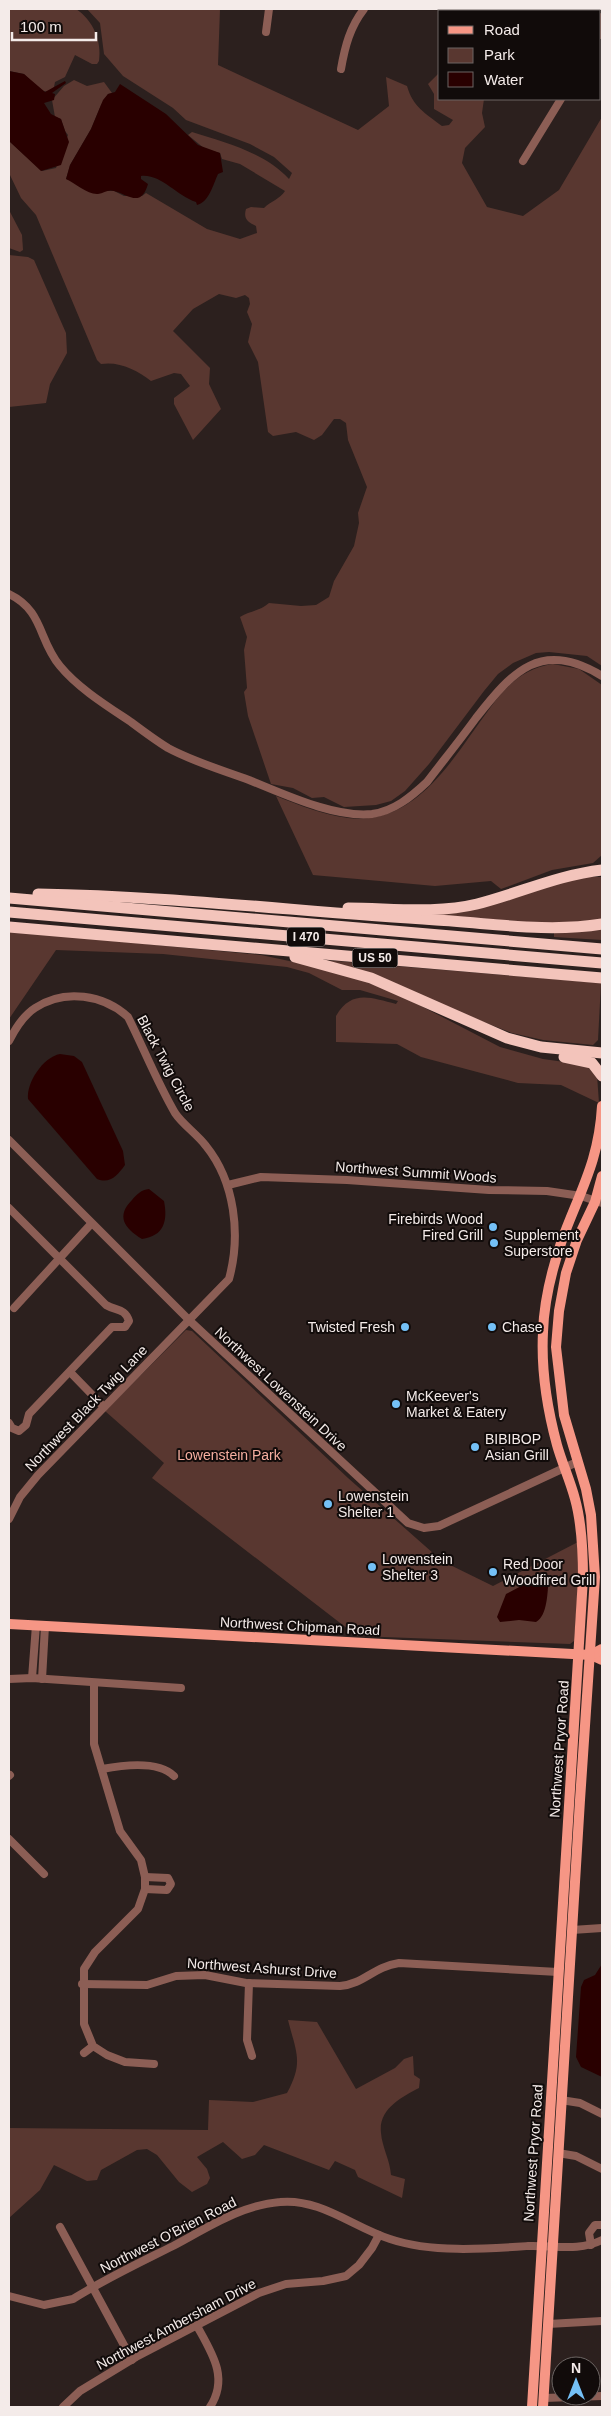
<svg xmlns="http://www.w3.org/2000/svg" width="611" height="2416" font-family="Arial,sans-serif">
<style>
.green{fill:#593730}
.water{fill:#290000}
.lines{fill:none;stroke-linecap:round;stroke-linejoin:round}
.minor{stroke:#8c5e55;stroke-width:8}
.major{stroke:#f69685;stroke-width:10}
.highway{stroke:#f3c4bb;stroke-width:11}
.poi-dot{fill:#74c0f6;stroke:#110b0a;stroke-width:2}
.labels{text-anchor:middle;stroke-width:4;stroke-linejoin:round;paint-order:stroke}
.shield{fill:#110b0a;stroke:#b0a8a6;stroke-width:1}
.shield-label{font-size:12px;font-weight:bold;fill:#f4ebe9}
.street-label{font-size:14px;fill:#f4ebe9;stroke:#110b0a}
.poi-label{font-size:14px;fill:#f4ebe9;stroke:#110b0a;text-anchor:start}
.park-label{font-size:14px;fill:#f6aea0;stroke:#110b0a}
</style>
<rect width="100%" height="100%" fill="#2c201e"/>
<g class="green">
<path d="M9 9H76C93 20 102 41 99 61L97 64H92L75 55 65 77 55 82 54 87 48 92 40 90 24 74 9 71Z"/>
<path d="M87 9H220L218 65 358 130 389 106 386 77 407 86C413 107 425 113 442 126L449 125 453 120 434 109V94L428 84 440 72V99H484L482 113 485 127 465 148 462 163 487 207 523 216 559 190 602 117V666L587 656 549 652 536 653 513 663 498 674 484 691 429 764 405 791 391 801 376 805 344 807 324 797 312 798 293 788 271 784 248 716 244 692 247 688 244 650 247 637 240 617C250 611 260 611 269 603L301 606 316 605 329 597 334 581 354 546 359 523 358 513 367 487 348 440 346 423 340 419H334L322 435 314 440 296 432 273 436 268 432 258 362 248 342 252 324 247 312 250 304 249 298 245 295 236 298 219 294 193 309 173 331 210 368 209 384 221 409 193 440 174 404V398L190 386 181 374 174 373 151 381C137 370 119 361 101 364L97 360 36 215 21 198 9 173V141L42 171 56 168 68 135 65 131 61 119 55 117 52 100 64 86 74 80 87 86 104 82 112 93 108 94 101 105 91 129 70 165 66 179 105 191H114L124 196H142L146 193 207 229 240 239 257 233 256 226C248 222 243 219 246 209L251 207 264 208C271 201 280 199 285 191L240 164 222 159 220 153 205 149 188 135 192 132C226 143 264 152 289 179L292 173 274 157 250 144 186 120 173 108 123 76 104 54 100 23Z"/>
<path d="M9 210 22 235 23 250 20 252 9 248Z"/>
<path d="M9 255 28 257 34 260 66 333 67 353 50 384 46 403 9 407Z"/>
<path d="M553 664 579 669 602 685V855L593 863 552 870 501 889 491 881 435 886 313 875 276 796C299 805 323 815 348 818 418 826 454 756 490 708 507 685 524 668 553 664Z"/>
<path d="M583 877H601L602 920 551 924 429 914Z"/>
<path d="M602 927V940L554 937V931Z"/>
<path d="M9 931 261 955 341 972 398 994 500 1047 543 1059 586 1065 597 1075 599 1103 561 1085 518 1083 421 1057 397 1044 336 1042V1016C352 989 371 998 396 1004L398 1001 360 990H342L309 973 287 967 163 954 56 950 9 1019Z"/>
<path d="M324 960 601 983 598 1040 593 1045 543 1040 512 1033Z"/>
<path d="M186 1330 192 1331 348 1478 442 1561 493 1586 578 1542 580 1562 574 1641 570 1644 357 1636 152 1478 164 1463 105 1411Z"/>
<path d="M288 2020 317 2022 356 2089 395 2068 404 2059 413 2056 414 2075 420 2079 419 2088C402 2097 378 2109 381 2133 382 2147 390 2160 391 2175L405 2179 402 2198 358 2177 355 2170 335 2161 329 2170 264 2145 255 2155 242 2159 223 2142 197 2157 207 2169 210 2178 207 2184 192 2192 179 2182 157 2155 147 2149 137 2150 101 2170 97 2180 87 2181 54 2165 40 2190 9 2218V2128L208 2130 209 2100 253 2102 287 2093C304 2062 296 2052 288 2020Z"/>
</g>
<g class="water">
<path d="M9 71 24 74 45 92 65 81 66 83 52 93 55 94 54 100 44 103 51 114 61 119 69 142 61 165 41 171 9 141Z"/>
<path d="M120 84 166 114 198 145 220 153 223 172 218 174C213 185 209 202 197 205L196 202C176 196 162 174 141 176V179L148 184C141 208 129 195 114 191 108 189 104 193 98 194 88 195 75 183 66 179L70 165 91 129 103 100 108 94 115 92Z"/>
<path d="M60 1054 74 1056 82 1062 123 1151 125 1165C117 1176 110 1184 97 1179L28 1099C26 1083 43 1057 60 1054Z"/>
<path d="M149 1189 164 1201C168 1221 164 1236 142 1239 124 1228 116 1216 132 1200 137 1194 141 1190 149 1189Z"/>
<path d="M542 1575 548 1576 549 1579C547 1592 548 1615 536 1622L519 1620 500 1622 497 1617 506 1594Z"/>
<path d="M602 1964V2077L581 2067 576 2057 581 1987 584 1980 595 1975Z"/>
</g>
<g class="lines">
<g class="minor">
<path d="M600 27 602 17"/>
<path d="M266 32 269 9"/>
<path d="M600 35H602"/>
<path d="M341 69C345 46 350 27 364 9"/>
<path d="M523 161 561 99"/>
<path d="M9 594C44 611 38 640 60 666 78 688 107 706 131 722 143 731 155 740 168 748 194 762 222 770 249 780 284 794 334 818 372 814 394 811 411 797 427 782 443 761 460 740 476 718 513 671 541 639 602 676"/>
<path d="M9 1041C15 1029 24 1015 35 1008 65 988 104 995 128 1017 144 1049 157 1082 175 1113 183 1125 197 1134 206 1146 235 1182 241 1235 229 1279L38 1475 20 1497 9 1519"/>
<path d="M9 1140 190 1321 408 1523 424 1528 439 1526 577 1462"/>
<path d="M228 1185 261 1177 347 1180 489 1190 547 1191 581 1196 602 1203"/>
<path d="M9 1208 106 1305C116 1311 125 1308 129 1321L125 1327H112L29 1414 26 1425 19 1431 12 1428 9 1423"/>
<path d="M14 1308 91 1224"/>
<path d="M70 1372 104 1407"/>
<path d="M32 1678 36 1625"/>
<path d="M9 1679 32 1678 181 1688"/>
<path d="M42 1679 45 1626"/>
<path d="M94 1683V1744L120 1831 141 1860 145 1877V1889L138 1909 95 1952 84 1969V2024L93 2046 107 2055 125 2062 154 2064"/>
<path d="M102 1769C123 1765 158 1760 174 1776"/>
<path d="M9 1776 10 1775"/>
<path d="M9 1839 44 1874"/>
<path d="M145 1889 167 1890 171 1884 168 1878 145 1877"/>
<path d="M572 1930 602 1928"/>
<path d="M249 1983 247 2040 252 2056"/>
<path d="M82 1984 147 1985 176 1976 205 1975 246 1983 340 1986C364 1984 373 1967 399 1963L558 1972"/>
<path d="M84 2053 93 2046"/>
<path d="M561 2100 580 2103 602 2114"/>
<path d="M558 2153 576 2156 602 2169"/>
<path d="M60 2227 132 2360"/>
<path d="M591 2245 589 2233 595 2225H602"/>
<path d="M9 2296 44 2305 73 2299C105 2279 139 2263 173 2246 207 2228 241 2205 280 2202 320 2198 353 2227 390 2239 431 2253 485 2249 528 2246 554 2245 578 2252 602 2240"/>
<path d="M548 2324 602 2321"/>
<path d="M197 2326C212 2353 229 2378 210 2407"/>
<path d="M544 2398 602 2396"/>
<path d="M63 2407 80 2391 136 2357 259 2293 286 2284 323 2281 346 2276 359 2265 372 2248 379 2235"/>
</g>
<g class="major">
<path d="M9 1624 591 1655 602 1660"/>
<path d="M591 1655 602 1649"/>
<path d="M532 2407 583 1578C583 1551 582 1524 575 1499 570 1480 562 1463 557 1445 547 1408 541 1370 543 1332 544 1301 552 1269 562 1240 580 1191 599 1161 602 1106"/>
<path d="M543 2407 580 1800 595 1577 591 1515 586 1489 564 1415 556 1347 559 1311 566 1273 577 1240 595 1202 602 1176"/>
</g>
<g class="highway">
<path d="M38 894C171 896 303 912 436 920 491 923 547 933 602 924"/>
<path d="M9 898 602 949"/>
<path d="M348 908C390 908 436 914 477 904 520 893 558 875 602 870"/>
<path d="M9 912 602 963"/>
<path d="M9 927 602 978"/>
<path d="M295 957 371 978 507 1038 541 1047 602 1053"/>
<path d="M564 1057 592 1063 602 1076"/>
</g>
</g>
<g class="poi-dot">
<circle cx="493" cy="1227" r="5"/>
<circle cx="494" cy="1243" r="5"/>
<circle cx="405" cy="1327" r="5"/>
<circle cx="492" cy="1327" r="5"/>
<circle cx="396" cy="1404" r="5"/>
<circle cx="475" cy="1447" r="5"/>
<circle cx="328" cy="1504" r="5"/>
<circle cx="372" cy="1567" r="5"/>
<circle cx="493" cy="1572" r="5"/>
</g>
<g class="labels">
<g class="shield">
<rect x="287" y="927.5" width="38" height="19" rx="4"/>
<rect x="352.5" y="948.5" width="45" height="19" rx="4"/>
</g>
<g class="shield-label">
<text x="306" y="941">I 470</text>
<text x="375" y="962">US 50</text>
</g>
<g class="street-label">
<text transform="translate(166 1063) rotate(62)" y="5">Black Twig Circle</text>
<text transform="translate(416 1172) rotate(4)" y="5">Northwest Summit Woods</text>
<text transform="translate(281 1389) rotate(43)" y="5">Northwest Lowenstein Drive</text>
<text transform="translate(86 1408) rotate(-46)" y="5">Northwest Black Twig Lane</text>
<text transform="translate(300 1626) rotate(3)" y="5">Northwest Chipman Road</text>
<text transform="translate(559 1749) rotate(-86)" y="5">Northwest Pryor Road</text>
<text transform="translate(262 1968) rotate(4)" y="5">Northwest Ashurst Drive</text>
<text transform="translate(533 2153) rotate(-86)" y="5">Northwest Pryor Road</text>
<text transform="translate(168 2235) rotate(-27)" y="5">Northwest O'Brien Road</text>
<text transform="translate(176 2324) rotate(-28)" y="5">Northwest Ambersham Drive</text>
</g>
<g class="poi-label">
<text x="483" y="1224" text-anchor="end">Firebirds Wood<tspan x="483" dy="16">Fired Grill</tspan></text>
<text x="504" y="1240">Supplement<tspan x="504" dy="16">Superstore</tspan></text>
<text x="395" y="1332" text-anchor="end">Twisted Fresh</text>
<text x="502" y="1332">Chase</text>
<text x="406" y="1401">McKeever's<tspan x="406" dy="16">Market &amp; Eatery</tspan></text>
<text x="485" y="1444">BIBIBOP<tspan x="485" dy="16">Asian Grill</tspan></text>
<text x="338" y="1501">Lowenstein<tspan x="338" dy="16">Shelter 1</tspan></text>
<text x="382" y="1564">Lowenstein<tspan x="382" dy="16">Shelter 3</tspan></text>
<text x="503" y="1569">Red Door<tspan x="503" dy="16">Woodfired Grill</tspan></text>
</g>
<g class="park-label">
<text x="229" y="1460">Lowenstein Park</text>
</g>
</g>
<rect width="611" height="2416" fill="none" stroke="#f4ebe9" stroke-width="20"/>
<rect x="438" y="10" width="162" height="90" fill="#110b0a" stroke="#6c6563"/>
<rect x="448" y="26" width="25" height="8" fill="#f69685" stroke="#6c6563"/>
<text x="484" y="35" font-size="15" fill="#f4ebe9">Road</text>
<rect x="448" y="48" width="25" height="15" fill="#593730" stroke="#6c6563"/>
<text x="484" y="60" font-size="15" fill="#f4ebe9">Park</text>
<rect x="448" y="72" width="25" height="15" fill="#290000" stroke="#6c6563"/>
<text x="484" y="85" font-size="15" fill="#f4ebe9">Water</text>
<g transform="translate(576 2381)"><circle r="24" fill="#110b0a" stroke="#6c6563"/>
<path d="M0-4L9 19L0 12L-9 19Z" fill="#74c0f6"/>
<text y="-8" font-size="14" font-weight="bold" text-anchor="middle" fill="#f4ebe9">N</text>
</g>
<path d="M12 32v8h84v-8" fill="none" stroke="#f4ebe9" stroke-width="2.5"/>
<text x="20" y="32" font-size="15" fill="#f4ebe9" stroke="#110b0a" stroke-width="4" paint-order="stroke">100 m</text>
</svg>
